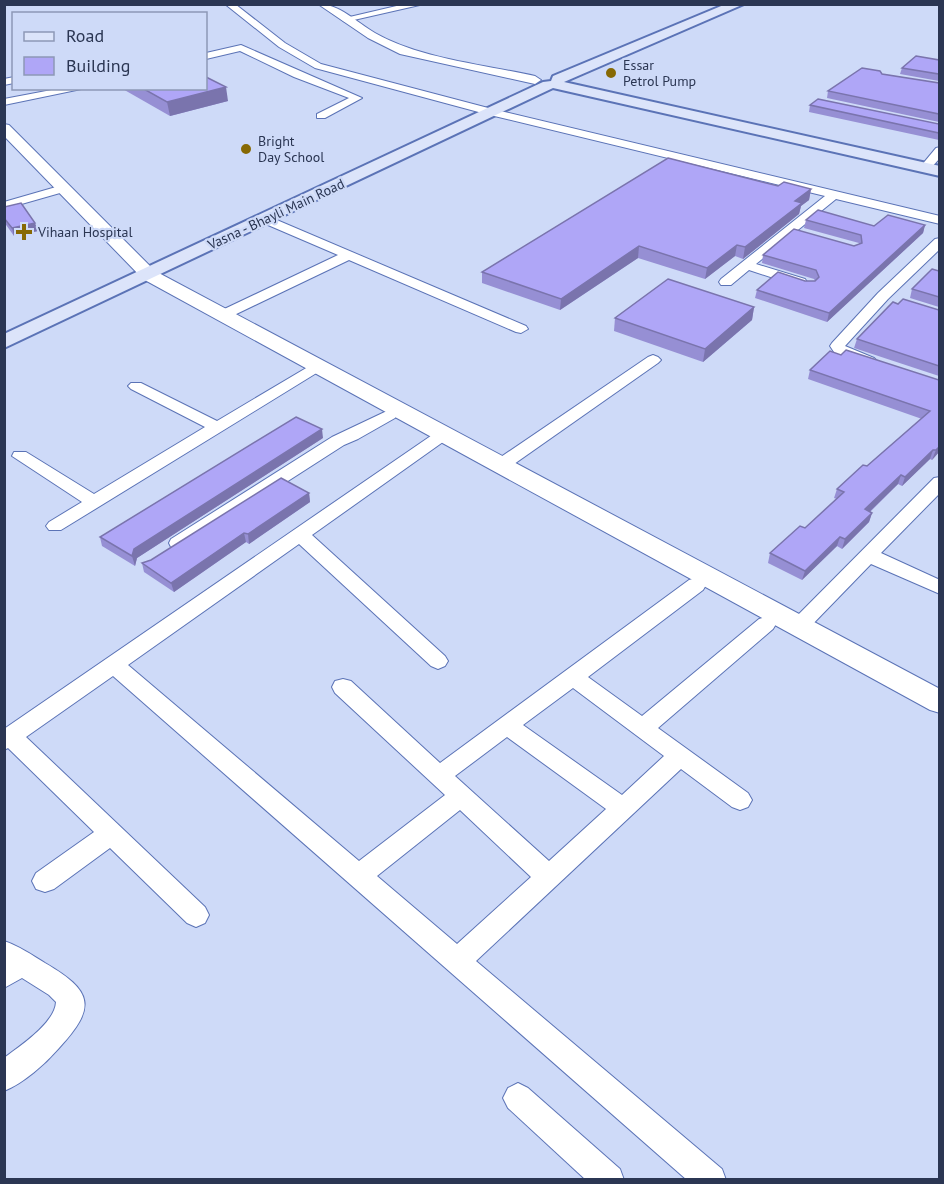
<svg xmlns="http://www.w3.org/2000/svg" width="944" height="1184" font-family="'PT Sans',sans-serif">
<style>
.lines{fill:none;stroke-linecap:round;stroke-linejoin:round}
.minor-casing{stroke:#5b73b6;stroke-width:2}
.tertiary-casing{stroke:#5b73b6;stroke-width:2}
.secondary-casing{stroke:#5b73b6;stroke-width:4}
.minor{fill:#fff;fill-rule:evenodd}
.tertiary{fill:#fff;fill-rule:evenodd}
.secondary{fill:#dce4fa;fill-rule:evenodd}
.wall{fill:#968fd4}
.shaded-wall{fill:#7a74ad}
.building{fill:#afa6f7;stroke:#7a74ad;stroke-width:1.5}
.poi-dot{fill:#876904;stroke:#cedaf8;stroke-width:2}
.labels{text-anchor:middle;stroke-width:4.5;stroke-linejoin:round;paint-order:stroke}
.far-poi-label{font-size:14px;fill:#2b3653;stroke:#cedaf8;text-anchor:start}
.far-street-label{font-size:14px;fill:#2b3653;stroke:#cedaf8}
</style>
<rect width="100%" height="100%" fill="#cedaf8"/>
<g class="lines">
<defs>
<g id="minor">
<path d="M225 4H235L285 43 321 64 492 109 940 216V224L836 199 756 264 805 279 807 282 805 285H795L749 270 731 285H721L719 282 721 279 825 196 486 114 315 68 279 47Z"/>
<path d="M405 4H424L345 22 341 19Z"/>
<path d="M241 45 362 98 325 118H317V114L349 98 294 77 240 51 206 59V53Z"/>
<path d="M14 77V83L4 85V79Z"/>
<path d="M62 88H86L4 105V99Z"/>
<path d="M940 147V158L929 170H921V166L936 148Z"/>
<path d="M63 185 67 187V191L4 209V202Z"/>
<path d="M265 215 526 326 528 329 521 333 516 332 349 260 228 318H218L216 315 218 312 338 255 261 222 259 219Z"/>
<path d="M940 238V249L888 299 845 346 874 358 877 361 874 364 869 366 836 355 830 346 832 343 878 293 935 239Z"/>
<path d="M653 355 658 357 661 360 658 363 507 469H495L492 465 495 461 648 357Z"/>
<path d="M318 361 323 363 326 366 323 369 61 530H49L46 526 49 522 82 502 12 456 14 452H26L94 494 205 427 131 389 128 386 131 383H141L217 421Z"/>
<path d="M389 410 395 412 397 415 395 418 358 439 344 445 185 547H171L169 543 171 539 332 437Z"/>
<path d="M444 429 452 434 450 437 312 535 445 656 448 661 445 666 438 669 431 666 299 544 128 665 359 861 445 795 335 693 332 687 335 681 343 679 351 681 440 763 689 580 696 578 703 580 706 585 703 590 588 677 642 716 759 619 766 617 773 619 776 624 773 629 658 728 748 793 752 800 748 807 740 810 732 807 681 769 476 961 722 1169 726 1180H687L113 676 26 737 205 907 209 915 205 923 196 927 187 923 110 848 54 889 45 892 36 889 32 881 36 873 94 832 8 748 4 750V729L438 431ZM573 688 664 756 622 795 523 725ZM507 737 606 809 549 861 455 776ZM460 810 531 877 457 944 377 876Z"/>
<path d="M940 477V493L881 553 940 580V594L871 564 806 631 799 633 792 631 789 626 792 621 934 478Z"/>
<path d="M4 941C19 946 32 955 45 963 93 991 97 1007 59 1048 45 1064 24 1083 4 1091V1058C20 1046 55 1023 56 1002L49 995 22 978 4 988Z"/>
<path d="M518 1083 528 1088 620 1169 624 1180H586L508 1108 503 1098 508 1088Z"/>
</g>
<g id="tertiary">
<path d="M318 4C340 4 356 22 375 33 418 58 485 65 535 76L541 80 535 84 400 54 368 38Z"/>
<path d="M4 124 9 125 155 271 940 689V713L930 710 143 279 4 136Z"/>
</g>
<path id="secondary" d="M726 4H744L564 82 940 166V176L553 88 4 348V334L543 82 551 81 553 76Z"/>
</defs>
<use href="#minor" class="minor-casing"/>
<use href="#tertiary" class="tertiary-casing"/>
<use href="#secondary" class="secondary-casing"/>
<use href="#minor" class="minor"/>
<use href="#tertiary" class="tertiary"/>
<use href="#secondary" class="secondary"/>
</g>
<g class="wall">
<path d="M939 60V81L900 74 902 68Z"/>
<path d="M882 74 939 83V122L827 98 828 91Z"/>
<path d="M121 88H206L228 101 170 116Z"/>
<path d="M810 105 939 124V140L809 112Z"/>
<path d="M811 189 809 200 801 206 799 214 743 259 735 256 705 279 638 258 560 310 482 283V272Z"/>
<path d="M4 207 38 231 14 236 4 222Z"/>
<path d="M806 220 874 226 925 225 923 233 827 322 755 298 757 290 805 281H815L814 279 762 263 763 255 854 246 859 245V243L804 228Z"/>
<path d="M939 271V307L910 298 912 289Z"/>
<path d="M898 304 939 310V376L854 348 857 339Z"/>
<path d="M754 307 752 320 703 362 614 331 615 318Z"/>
<path d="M841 355 939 380V452L932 460 930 459 902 486 898 484 870 512 872 513 869 522 842 549 837 546 802 580 768 563 770 553 805 528 837 499 834 498 837 489 867 466 922 419 808 379 810 370Z"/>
<path d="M323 438 137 558 135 566 102 546 100 537Z"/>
<path d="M309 493 310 502 249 544 246 542 174 592 144 572 142 563 151 560Z"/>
</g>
<g class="shaded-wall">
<path d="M226 87 228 101 170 116 167 102Z"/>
<path d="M811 189 809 200 801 206 799 214 743 259 745 247 795 201Z"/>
<path d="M35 223 38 231 14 236 12 228Z"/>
<path d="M925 225 923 233 827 322 829 313Z"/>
<path d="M737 245 735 256 705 279 707 268Z"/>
<path d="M639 246 638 258 560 310 561 299Z"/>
<path d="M754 307 752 320 703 362 705 349Z"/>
<path d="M322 429 323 438 137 558 135 566 132 556 134 549Z"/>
<path d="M939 447V452L932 460 936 450Z"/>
<path d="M933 450 930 459 902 486 905 477Z"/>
<path d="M901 475 898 484 862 519 865 509Z"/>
<path d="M309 493 310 502 249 544 248 534Z"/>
<path d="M872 513 869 522 842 549 845 539Z"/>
<path d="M244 533 246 542 174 592 171 583Z"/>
<path d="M840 537 837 546 802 580 805 571Z"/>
</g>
<g class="building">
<path d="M916 56 939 60V74L902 68Z"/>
<path d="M862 68 880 71 882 74 939 83V114L828 91Z"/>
<path d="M206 77 226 87 167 102 142 88H206Z"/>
<path d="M818 99 939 124V133L810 105Z"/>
<path d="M668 158 778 186 784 182 811 189 795 201 802 203 745 247 737 245 707 268 639 246 561 299 482 272Z"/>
<path d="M21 203 35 223 12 228 4 218V207Z"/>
<path d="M818 210 874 226 888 215 925 225 829 313 757 290 778 272 805 281H815L819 277 816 270 763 255 794 229 854 246 862 243 861 235 806 220Z"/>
<path d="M932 269 939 271V297L912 289Z"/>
<path d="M668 279 754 307 705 349 615 318Z"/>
<path d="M903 299 939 310V366L857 339 893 302 898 304Z"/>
<path d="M846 350 939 380V447L936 450H933L905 477 901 475 865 509 872 513 845 539 840 537 805 571 770 553 800 526 805 528 844 492 837 489 863 465 867 466 930 411 810 370 830 351 841 355Z"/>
<path d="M296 417 322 429 134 549 132 556 100 537Z"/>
<path d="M281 478 309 493 248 534 244 533 171 583 142 563 151 560Z"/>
</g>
<g class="poi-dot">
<circle cx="611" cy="73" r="6"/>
<circle cx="246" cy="149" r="6"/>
<path d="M21 223h6v6h6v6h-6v6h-6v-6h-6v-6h6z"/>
</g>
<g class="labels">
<g class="far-poi-label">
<text x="623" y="70">Essar<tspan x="623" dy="16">Petrol Pump</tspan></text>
<text x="258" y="146">Bright<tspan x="258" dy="16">Day School</tspan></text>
<text x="38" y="237">Vihaan Hospital</text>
</g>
<g class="far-street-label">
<text transform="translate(276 214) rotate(-25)" y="5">Vasna - Bhayli Main Road</text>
</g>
</g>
<rect width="944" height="1184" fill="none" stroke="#2b3653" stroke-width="12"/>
<rect x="12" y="12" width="195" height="78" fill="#cedaf8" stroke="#8d98b6" stroke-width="1.5"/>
<rect x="24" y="32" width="30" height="9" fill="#dce4fa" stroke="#8d98b6" stroke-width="1.5"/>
<text x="66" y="42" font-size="18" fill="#2b3653">Road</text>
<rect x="24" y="57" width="30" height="18" fill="#afa6f7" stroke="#8d98b6" stroke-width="1.5"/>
<text x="66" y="72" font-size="18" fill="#2b3653">Building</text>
</svg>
